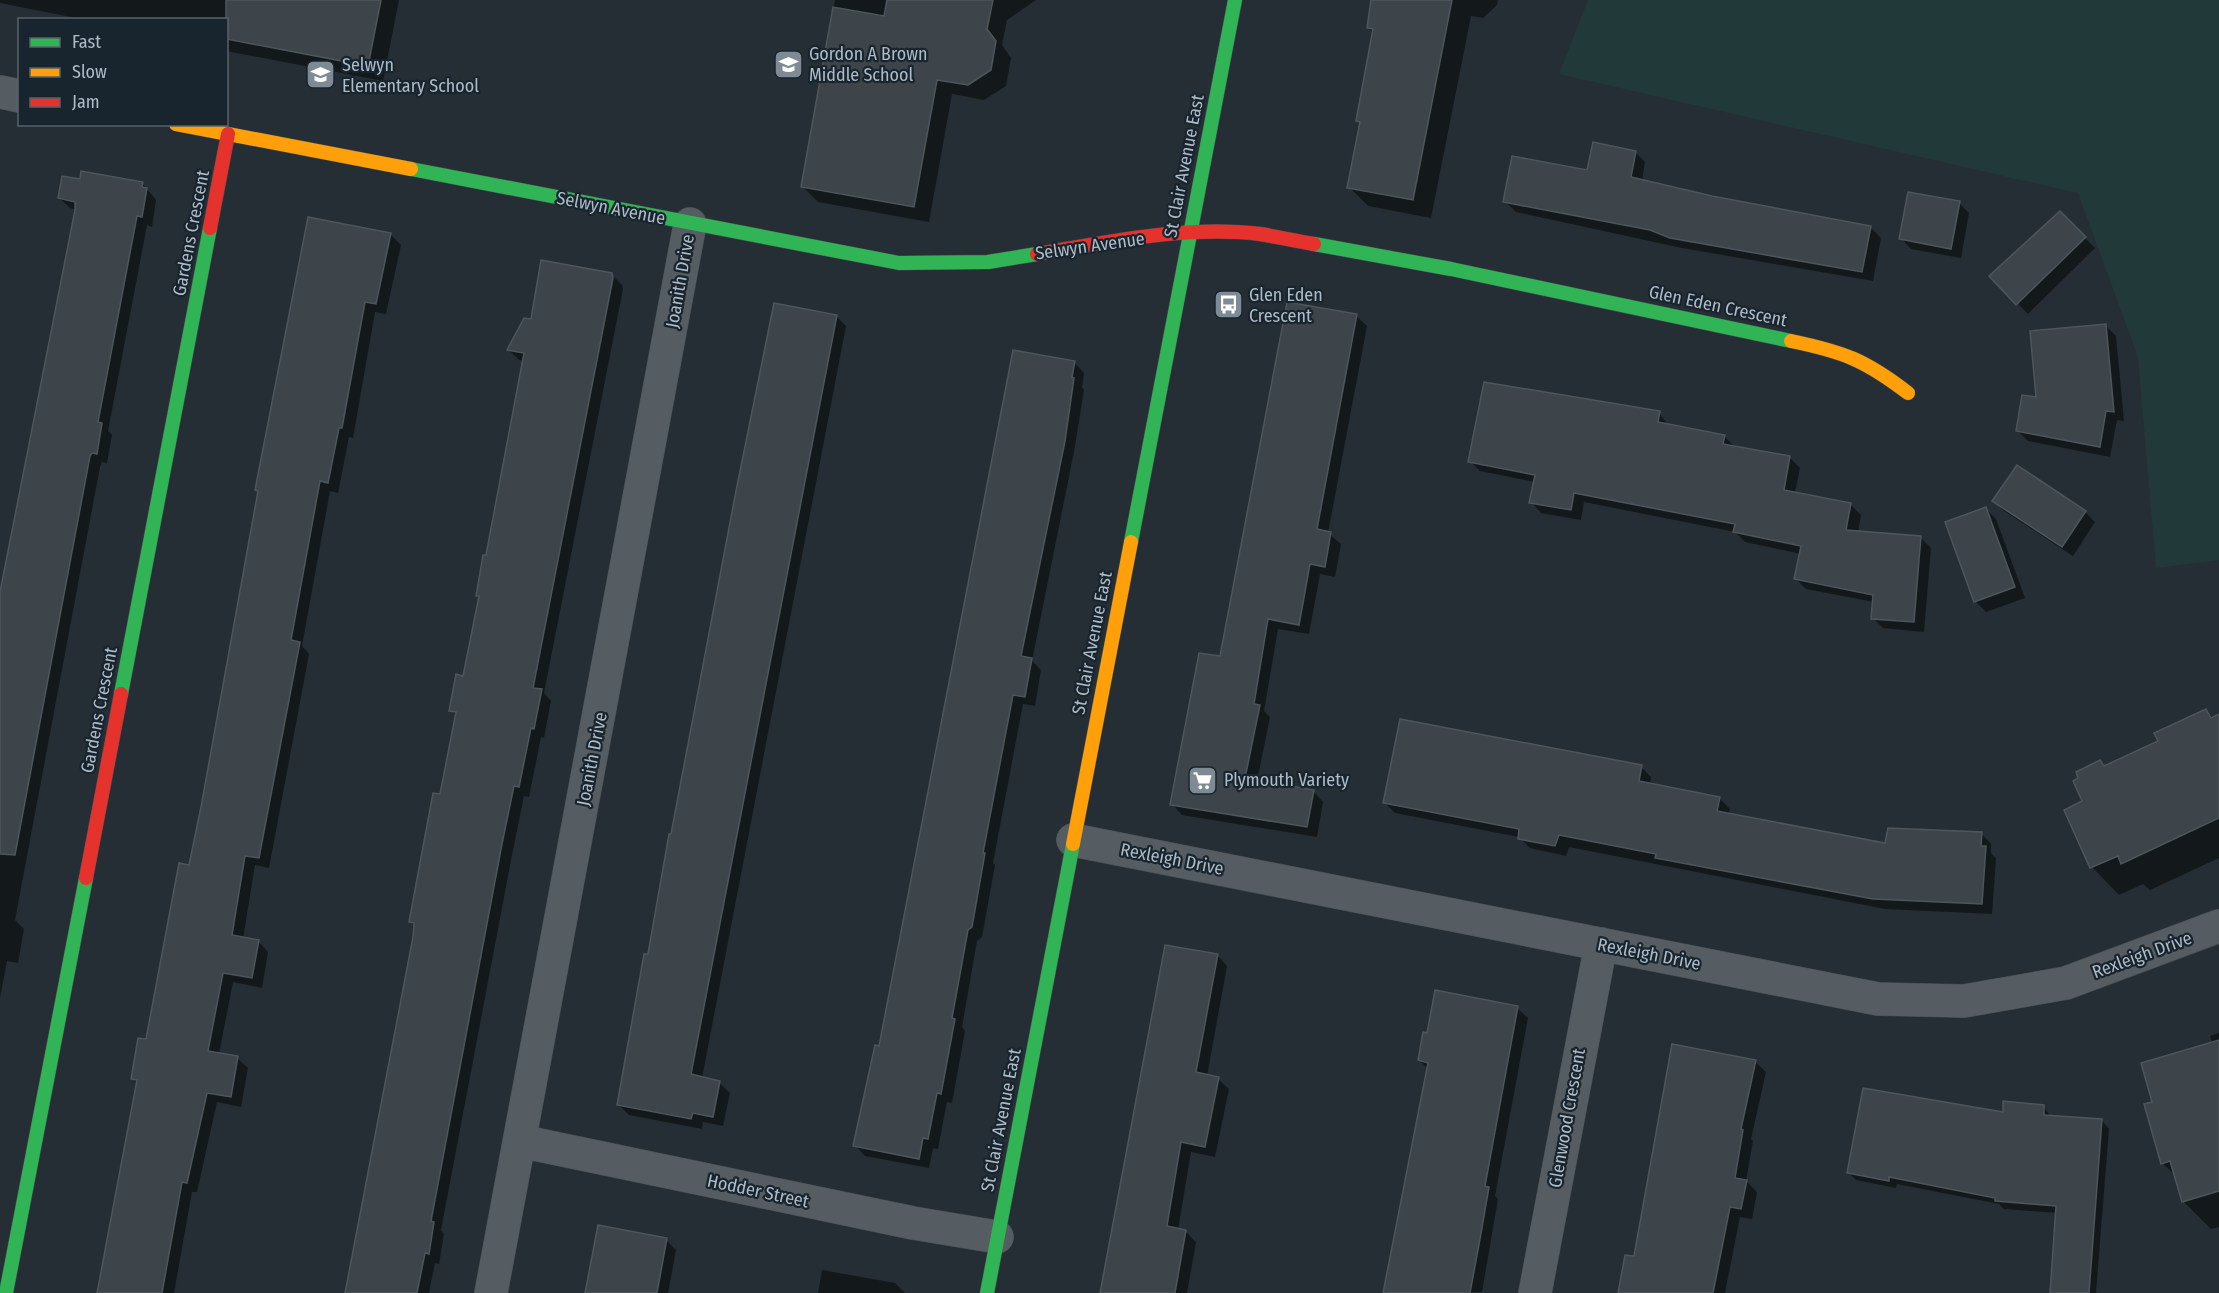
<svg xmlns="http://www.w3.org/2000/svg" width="2219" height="1293" font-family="'Fira Sans Condensed',sans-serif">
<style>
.green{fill:#223939}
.shadow{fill:#0007}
.building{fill:#3e454a;stroke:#4d565c;stroke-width:1.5}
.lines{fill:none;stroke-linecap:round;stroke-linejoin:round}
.street-casing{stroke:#434a4f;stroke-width:34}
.fast-casing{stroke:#434a4f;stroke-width:15}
.slow-casing{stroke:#434a4f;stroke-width:15}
.jam-casing{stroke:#434a4f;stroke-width:15}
.street{stroke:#555c62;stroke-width:33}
.fast{stroke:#30b455;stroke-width:14}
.slow{stroke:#ff9f0a;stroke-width:14}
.jam{stroke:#e5322d;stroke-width:14}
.labels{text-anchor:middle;stroke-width:4.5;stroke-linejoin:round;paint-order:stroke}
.poi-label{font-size:18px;fill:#aebbc7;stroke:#19252e;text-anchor:start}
.street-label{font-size:18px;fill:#aebbc7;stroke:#19252e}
</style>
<rect width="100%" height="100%" fill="#252e34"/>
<path class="green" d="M1588 0H2219V560L2156 568 2138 357 2078 193 1559 74Z"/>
<g class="shadow">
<path d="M0 0H399L383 81 226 51V20H86L0 3Z"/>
<path d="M835 0H1036L1007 20 1002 45 1011 58 1006 86 984 100 952 94 929 222 818 202 802 186Z"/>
<path d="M1372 0H1498L1497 5 1483 18 1471 16 1431 218 1368 206 1349 187 1361 124 1357 121 1374 33 1368 28Z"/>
<path d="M1635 152 1645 162 1642 181 1871 228 1881 238 1873 281 1682 248 1516 212 1505 201Z"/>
<path d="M81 180 142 183 156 200 152 227 147 225 108 431 112 435 107 463 102 462 100 467 15 920 24 929 18 963 7 961 0 998V604L77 210 70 208 59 198Z"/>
<path d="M1959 203 1969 213 1961 258 1911 249 1901 238Z"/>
<path d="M2060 213 2095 248 2028 314 1991 276Z"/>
<path d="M390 234 401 245 386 314 375 312 353 438 349 437 338 493 330 491 302 646 309 654 269 868 255 865 243 939 258 941 268 952 262 988 233 982 219 1054 237 1058 248 1068 241 1107 217 1102 197 1192H192L174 1293H99L138 1084 132 1078 147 1041 191 867 259 492 257 490Z"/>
<path d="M612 275 622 285 623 289 544 693 551 701 544 738 541 737 529 797 524 796 512 855 441 1230 444 1234 439 1264 435 1263 429 1293H346L416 927 411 922 442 796 457 716 451 710 464 678 480 598 477 595 487 557 524 361 519 360 509 350 532 321Z"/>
<path d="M836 316 846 326 702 1078 719 1083 730 1093 723 1126 703 1122 702 1129 629 1115 619 1105 672 836Z"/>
<path d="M1356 316 1367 326 1328 533 1341 544 1335 577 1320 574 1309 634 1278 629 1264 711 1270 717 1257 781 1313 791 1323 802 1317 837 1182 815 1172 804 1221 658Z"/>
<path d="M2106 326 2116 336 2124 421 2117 420 2110 457 2028 441 2018 431 2037 399Z"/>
<path d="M1074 362 1084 373 1082 387 1084 390 1074 452 1032 661 1041 670 1035 706 1023 704 993 863 995 865 982 937 977 941 962 1027 965 1031 952 1103 947 1102 938 1149 933 1148 929 1168 865 1156 855 1145Z"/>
<path d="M1659 413 1669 426 1724 436 1735 447 1790 458 1800 468 1795 493 1851 505 1861 515 1858 532 1921 538 1931 548 1924 632 1883 628 1873 618 1874 602 1806 589 1796 579 1801 554 1745 542 1735 532 1584 502 1581 520 1541 513 1531 502 1535 482 1480 471 1470 461Z"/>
<path d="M1994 501 2085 512 2095 522 2073 556 2004 511Z"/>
<path d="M1986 509 1996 519 2025 598 1986 612 1975 601Z"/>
<path d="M2206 711 2214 718 2219 716V858L2150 890 2143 884 2119 895 2092 867 2084 802 2100 761 2106 767 2160 742Z"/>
<path d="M1641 767 1651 777 1650 785 1719 798 1730 809 1729 815 1886 845 1981 833 1991 844V853L1996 858 1992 914 1885 909 1569 847 1566 856 1530 848 1519 837 1395 813 1385 803Z"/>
<path d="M1217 955 1227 966 1207 1076 1218 1079 1229 1089 1215 1157 1191 1152 1178 1230 1185 1231 1196 1242 1187 1293H1101Z"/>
<path d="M1517 1008 1528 1018 1495 1196 1498 1199 1482 1292 1385 1293 1428 1069 1419 1060Z"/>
<path d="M2219 1033V1227L2211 1229 2184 1202 2176 1176 2162 1163 2154 1103 2212 1043 2210 1036Z"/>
<path d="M1755 1062 1766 1072 1751 1139 1753 1141 1746 1181 1757 1192 1752 1219 1740 1217 1725 1293H1620L1636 1258Z"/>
<path d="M2043 1106 2051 1117 2102 1121 2109 1129 2096 1293H2051L2057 1213 2004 1209 1999 1204 1897 1184 1896 1188 1856 1180 1848 1172 2004 1114Z"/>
<path d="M666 1240 676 1250 668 1293H586Z"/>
<path d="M822 1270 895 1283 905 1293H818Z"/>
</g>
<g class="building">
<path d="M226 0H381L368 66 226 39Z"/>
<path d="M887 0H993L987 29 996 41 991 70 968 85 937 80 914 207 801 187 833 7 884 16Z"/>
<path d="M1371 0H1452L1413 200 1347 188 1360 122 1356 121 1373 29 1367 28Z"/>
<path d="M1593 142 1636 151 1631 177 1712 196 1871 226 1862 272 1670 238 1650 230 1503 202 1512 156 1587 170Z"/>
<path d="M81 171 143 182 142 187 147 188 142 217 137 216 98 422 102 423 97 454 92 453 90 456 15 855 0 854V592L75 210V202L58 198 62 176 80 179Z"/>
<path d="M1908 192 1960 201 1951 249 1899 239Z"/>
<path d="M2060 211 2086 237 2016 305 1989 276Z"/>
<path d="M308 217 391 233 376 304 365 302 342 428H339L328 483 320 481 291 640 300 642 259 858 245 856 232 935 259 940 252 978 223 973 208 1051 238 1056 231 1097 207 1093 187 1183 182 1182 162 1293H97L137 1080 131 1079 138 1038 146 1039 179 863 189 865 201 807 258 491 255 490Z"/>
<path d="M541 260 612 273 613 278 533 688 542 689 534 729 531 728 519 787 514 786 502 844 431 1221 434 1222 429 1254 425 1253 417 1293H345L413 937 414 923 409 922 433 793 440 794 456 712 449 711 456 674 463 676 479 596H476L483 555H486L524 353 507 350 524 318 531 319Z"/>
<path d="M1287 302 1357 314 1317 529 1331 532 1325 567 1310 564 1299 625 1268 619 1254 704 1260 705 1245 778 1314 790 1307 827 1170 805 1199 653 1220 656Z"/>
<path d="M774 303 837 315 691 1074 720 1081 713 1117 693 1113 691 1119 617 1105 644 954H648L669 834H671L736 491Z"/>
<path d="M2106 324 2114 412 2106 411 2100 447 2016 431 2022 395 2036 397 2030 331Z"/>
<path d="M1013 350 1075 361 1072 377 1074 378 1065 441 1021 656 1032 658 1025 697 1013 695 983 853H985L972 927 968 930 952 1018 955 1019 941 1094 937 1093 928 1139 923 1138 919 1159 853 1146 875 1045 879 1046Z"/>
<path d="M1484 382 1660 411 1658 422 1725 435 1723 444 1790 456 1784 490 1851 503 1846 530 1921 536 1914 622 1871 619 1873 595 1794 579 1801 546 1733 532 1735 524 1574 493 1571 510 1529 503 1535 475 1468 462Z"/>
<path d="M2017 465 2086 511 2062 547 1992 501Z"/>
<path d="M1986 507 2015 587 1974 602 1945 522Z"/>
<path d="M2206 709 2211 718 2219 714V818L2121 864 2118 856 2090 868 2064 810 2082 801 2073 781 2078 778 2076 772 2100 760 2104 766 2158 741 2154 733Z"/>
<path d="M1400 719 1642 765 1639 781 1720 797 1717 811 1885 843 1888 828 1982 832 1981 846H1986L1982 904 1873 899 1655 858 1656 854 1559 835 1555 846 1518 839 1519 829 1383 803Z"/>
<path d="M1165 945 1218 954 1196 1072 1219 1077 1205 1147 1181 1142 1167 1226 1186 1230 1175 1293H1100Z"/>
<path d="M1435 990 1518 1006 1485 1186 1489 1187 1480 1239 1470 1293H1383L1428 1063 1418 1060 1423 1032 1427 1033Z"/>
<path d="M2219 1040V1191L2182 1202 2170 1161 2161 1164 2144 1104 2152 1102 2141 1063Z"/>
<path d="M1672 1044 1756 1060 1741 1129 1743 1130 1735 1178 1747 1180 1741 1209 1730 1207 1713 1293H1618L1625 1255 1634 1256Z"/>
<path d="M1863 1088 2003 1112V1101L2044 1105V1115L2102 1119 2089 1293H2050L2056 1206 1995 1201V1198L1889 1177V1181L1847 1173Z"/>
<path d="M598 1225 667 1238 657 1293H585Z"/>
</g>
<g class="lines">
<defs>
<g id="street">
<path d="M0 92 20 96"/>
<path d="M1073 840 1878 999 1964 1001 2066 983 2219 926"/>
<path d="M520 1141 913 1223 997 1237"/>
<path d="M491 1293 690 224"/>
<path d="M1535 1293 1601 944"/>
</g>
<g id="fast">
<path d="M411 169 899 263 988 262 1037 254"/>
<path d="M1314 244 1451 269 1791 341"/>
<path d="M1131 542 1235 0"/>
<path d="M121 694 210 228"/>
<path d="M6 1293 86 878"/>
<path d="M987 1293 1073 844"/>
</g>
<g id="slow">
<path d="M176 124 411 169"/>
<path d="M1791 341C1844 352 1865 360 1908 393"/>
<path d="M1073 844 1131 542"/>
</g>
<g id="jam">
<path d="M210 228 228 134"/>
<path d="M1037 254C1109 242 1187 225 1260 234 1278 237 1296 241 1314 244"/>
<path d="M86 878 121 694"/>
</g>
</defs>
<use href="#street" class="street-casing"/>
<use href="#fast" class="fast-casing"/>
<use href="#slow" class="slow-casing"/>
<use href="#jam" class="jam-casing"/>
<use href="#street" class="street"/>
<use href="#fast" class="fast"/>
<use href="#slow" class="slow"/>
<use href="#jam" class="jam"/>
</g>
<defs>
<symbol id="school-square" viewBox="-11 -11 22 22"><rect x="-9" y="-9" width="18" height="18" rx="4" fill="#7e8a94" stroke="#19252e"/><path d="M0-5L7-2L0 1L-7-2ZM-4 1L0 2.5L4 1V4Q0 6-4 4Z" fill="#fff"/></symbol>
<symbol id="bus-square" viewBox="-11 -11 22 22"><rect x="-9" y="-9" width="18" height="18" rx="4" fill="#7e8a94" stroke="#19252e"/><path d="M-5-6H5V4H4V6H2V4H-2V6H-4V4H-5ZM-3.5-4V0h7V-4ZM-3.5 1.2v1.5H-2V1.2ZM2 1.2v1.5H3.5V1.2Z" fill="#fff"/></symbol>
<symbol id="supermarket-square" viewBox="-11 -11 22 22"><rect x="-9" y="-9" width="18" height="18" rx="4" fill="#7e8a94" stroke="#19252e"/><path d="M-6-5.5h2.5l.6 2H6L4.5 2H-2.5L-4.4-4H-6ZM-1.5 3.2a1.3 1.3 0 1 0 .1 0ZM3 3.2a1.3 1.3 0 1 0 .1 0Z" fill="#fff"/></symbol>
</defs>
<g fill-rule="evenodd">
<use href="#school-square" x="772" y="48" width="33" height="33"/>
<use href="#school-square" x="304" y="58" width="33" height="33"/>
<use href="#bus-square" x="1212" y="288" width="33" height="33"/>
<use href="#supermarket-square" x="1186" y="764" width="33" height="33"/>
</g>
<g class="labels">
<g class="poi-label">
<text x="809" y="60">Gordon A Brown<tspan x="809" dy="21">Middle School</tspan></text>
<text x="342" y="71">Selwyn<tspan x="342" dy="21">Elementary School</tspan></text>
<text x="1249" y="301">Glen Eden<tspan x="1249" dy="21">Crescent</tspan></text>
<text x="1224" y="786">Plymouth Variety</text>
</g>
<g class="street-label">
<text transform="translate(1184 166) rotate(-79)" y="6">St Clair Avenue East</text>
<text transform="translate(611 208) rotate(11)" y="6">Selwyn Avenue</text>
<text transform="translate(191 233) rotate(-79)" y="6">Gardens Crescent</text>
<text transform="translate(1090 246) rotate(-8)" y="6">Selwyn Avenue</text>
<text transform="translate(680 281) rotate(-80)" y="6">Joanith Drive</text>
<text transform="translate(1718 306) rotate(12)" y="6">Glen Eden Crescent</text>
<text transform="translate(1092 643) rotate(-79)" y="6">St Clair Avenue East</text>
<text transform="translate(99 710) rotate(-79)" y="6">Gardens Crescent</text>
<text transform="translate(592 759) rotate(-79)" y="6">Joanith Drive</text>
<text transform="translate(1172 859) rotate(11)" y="6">Rexleigh Drive</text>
<text transform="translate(1649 954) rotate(11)" y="6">Rexleigh Drive</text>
<text transform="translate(2142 955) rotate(-20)" y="6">Rexleigh Drive</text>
<text transform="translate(1567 1118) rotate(-80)" y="6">Glenwood Crescent</text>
<text transform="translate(1001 1120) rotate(-79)" y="6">St Clair Avenue East</text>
<text transform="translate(758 1191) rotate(12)" y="6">Hodder Street</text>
</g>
</g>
<rect x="18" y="18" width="210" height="108" fill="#19252e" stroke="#55616b" stroke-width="1.5"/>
<rect x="30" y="38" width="30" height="9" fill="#30b455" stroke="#55616b" stroke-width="1.5"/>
<text x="72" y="48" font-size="18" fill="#aebbc7">Fast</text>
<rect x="30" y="68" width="30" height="9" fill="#ff9f0a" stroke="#55616b" stroke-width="1.5"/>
<text x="72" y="78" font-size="18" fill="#aebbc7">Slow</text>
<rect x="30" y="98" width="30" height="9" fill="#e5322d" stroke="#55616b" stroke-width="1.5"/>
<text x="72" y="108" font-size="18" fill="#aebbc7">Jam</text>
</svg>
